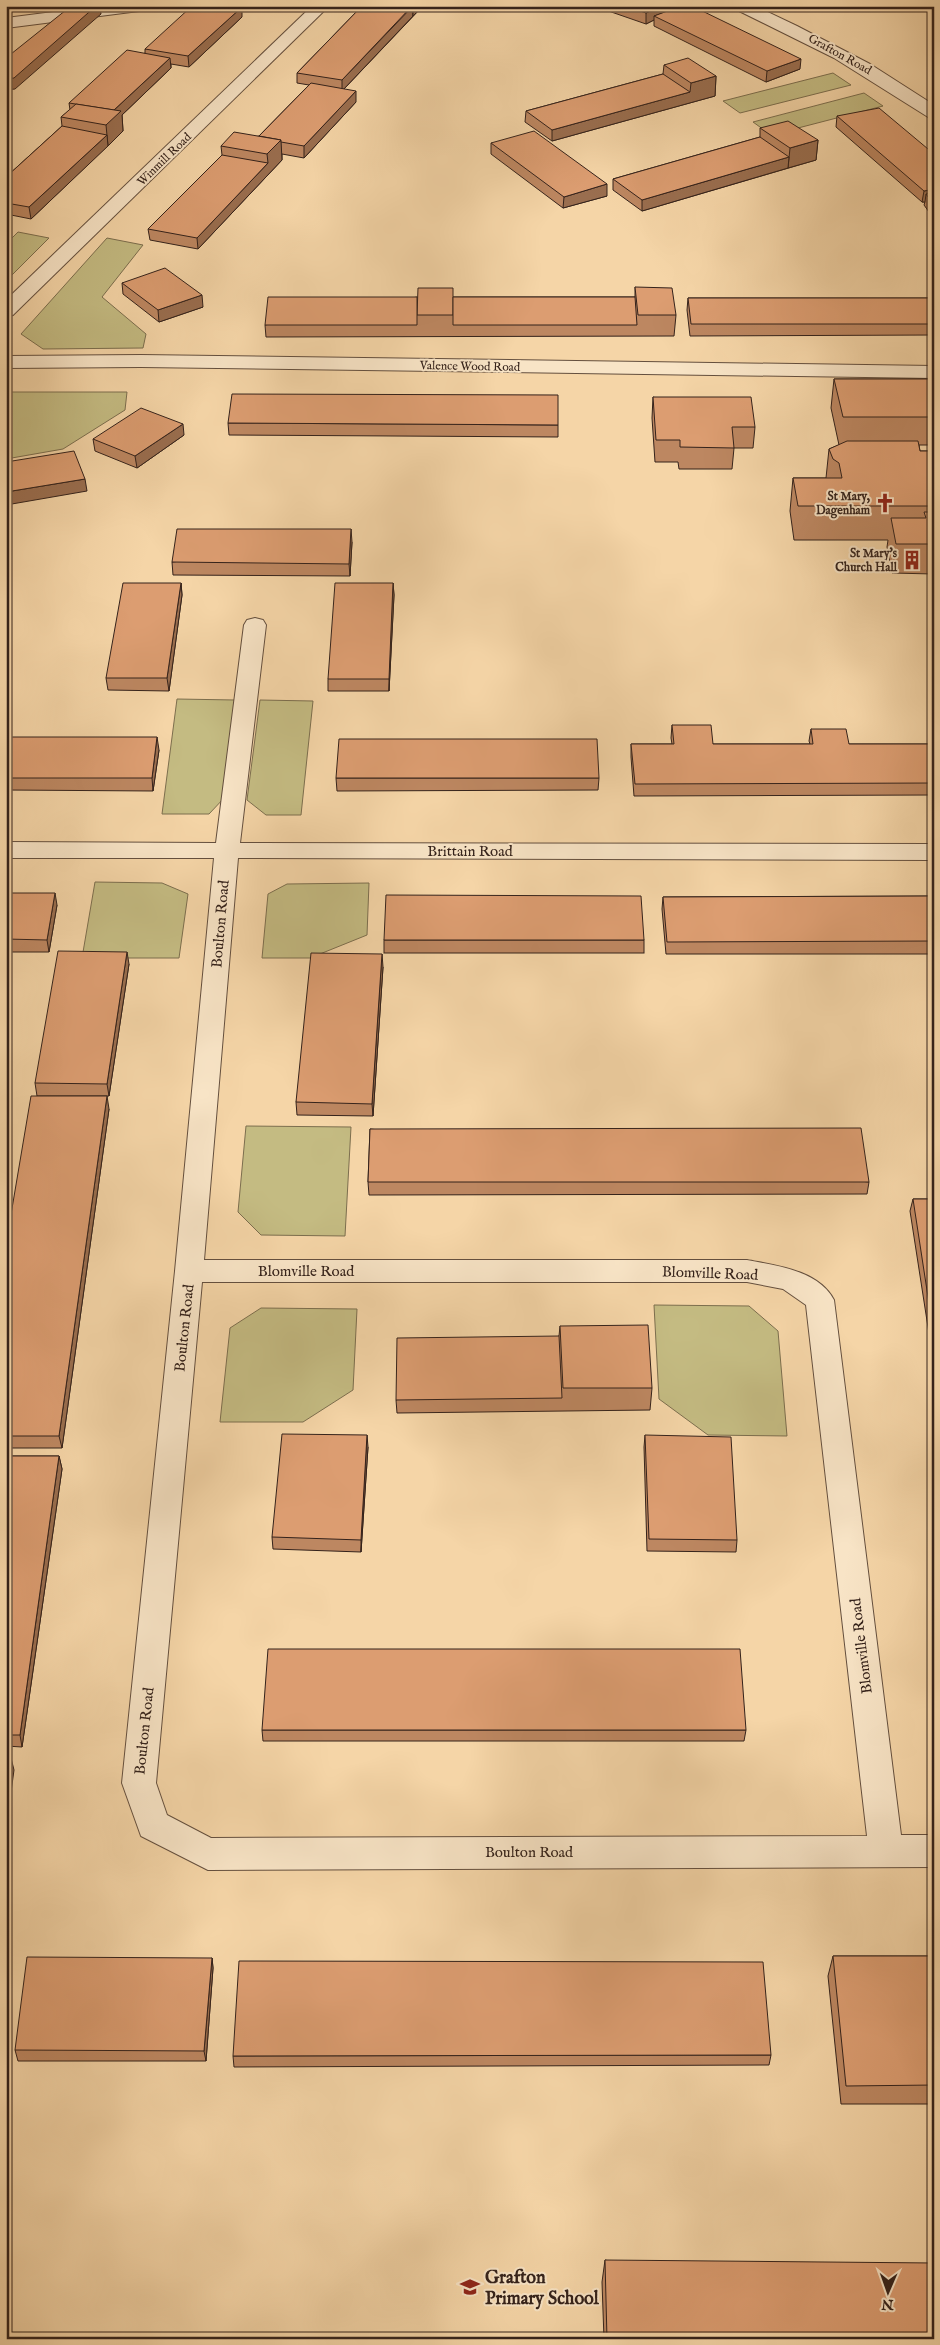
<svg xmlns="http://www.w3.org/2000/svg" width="940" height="2345" font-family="'IM FELL English',serif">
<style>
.green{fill:#c4bb82;stroke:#7c6e4e}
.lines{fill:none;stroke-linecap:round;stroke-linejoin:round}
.lane-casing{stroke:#644f3e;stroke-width:2}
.street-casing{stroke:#644f3e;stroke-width:2}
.lane{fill:#f8e4c6;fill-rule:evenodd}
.street{fill:#f8e4c6;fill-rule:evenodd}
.wall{fill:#bd8761;stroke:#34221b}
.shaded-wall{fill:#9a6e4f;stroke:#34221b}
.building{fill:#dc9d71;stroke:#34221b}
.labels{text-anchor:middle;stroke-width:4;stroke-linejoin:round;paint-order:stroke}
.far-street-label{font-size:12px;fill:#34221b;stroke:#f8e4c6}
.far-poi-label{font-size:12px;font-weight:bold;fill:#34221b;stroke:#f8e4c6;text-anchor:end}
.street-label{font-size:15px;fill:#34221b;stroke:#f8e4c6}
.near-poi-label{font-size:18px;font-weight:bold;fill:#34221b;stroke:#f8e4c6;text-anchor:start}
</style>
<rect width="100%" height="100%" fill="#f5d5a7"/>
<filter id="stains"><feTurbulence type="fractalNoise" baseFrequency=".004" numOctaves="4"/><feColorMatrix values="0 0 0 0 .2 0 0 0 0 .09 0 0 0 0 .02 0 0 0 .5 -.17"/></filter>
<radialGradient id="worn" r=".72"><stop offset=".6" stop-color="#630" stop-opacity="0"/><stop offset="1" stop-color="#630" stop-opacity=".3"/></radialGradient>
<g class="green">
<path d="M833 73 851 85 740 113 723 101Z"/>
<path d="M864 93 883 106 771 135 753 122Z"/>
<path d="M18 232 49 238 6 281V244Z"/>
<path d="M107 238 143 245 102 297 146 334 143 348 43 349 21 334Z"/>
<path d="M6 392H127L125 410 63 449 6 459Z"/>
<path d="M177 699 235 700 225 797 209 814H162Z"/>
<path d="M260 700 313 701 301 815H266L247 800Z"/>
<path d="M95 882 162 883 188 894 179 958H82Z"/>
<path d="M369 883 367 935 310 958H262L268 894 287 884Z"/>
<path d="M246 1126 351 1127 345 1236 261 1235 238 1212Z"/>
<path d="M654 1305 749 1306 778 1331 787 1436 708 1435 659 1399Z"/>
<path d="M261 1308 357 1309 353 1390 303 1422H220L230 1328Z"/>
</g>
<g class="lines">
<defs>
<path id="lane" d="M100 6H147L139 11 6 28V18Z"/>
<g id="street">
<path d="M312 6H329L13 315 6 317V300Z"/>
<path d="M733 6H755L797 26 870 64 934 105V118L928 117 834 58 735 9Z"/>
<path d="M141 355 934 366V378L141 367 6 368V356Z"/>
<path d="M255 618 263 620 266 625 240 843 934 844V860L238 858 204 1260H747C777 1266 818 1270 834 1300L901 1835H934V1867L208 1870 141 1836 122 1783 175 1271 214 858H6V842L216 843 244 625 247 620ZM202 1282H747L783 1289 806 1305 867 1836 211 1838 167 1815 156 1783Z"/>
</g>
</defs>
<use href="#lane" class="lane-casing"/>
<use href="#street" class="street-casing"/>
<use href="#lane" class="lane"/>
<use href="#street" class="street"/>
</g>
<g class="wall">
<path d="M362 6H423L344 89 356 102 304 158 282 154V160L198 249 150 240 148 229 222 155 221 146 259 136 309 85 297 83V73Z"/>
<path d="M594 6H673V9L800 69 766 82 654 26V20L646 24Z"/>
<path d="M242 17 189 67 171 64V68L122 115 123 131 31 219 6 214V177L62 126 61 117 70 110 69 103 145 53V49Z"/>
<path d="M664 65 716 76 715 96 552 141 525 122 526 111 663 74Z"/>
<path d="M837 116 934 154V219L924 205 925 202H922L836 127Z"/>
<path d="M760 128 818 140 816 160 642 211 613 190V179L760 137Z"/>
<path d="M491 143 607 196 563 208 491 154Z"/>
<path d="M122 283 203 307 159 322 123 294Z"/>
<path d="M635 287 676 315 674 336 266 337 265 325 417 297H635Z"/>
<path d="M688 298H934V335L690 336 687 310Z"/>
<path d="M834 379H934V445H919L920 451H934V598L932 586 933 574 892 573 887 547 888 540H794L790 511 793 478H826L829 449 839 445 831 408Z"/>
<path d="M653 397 755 427 753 448H734L732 469H679L678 462H655L652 418Z"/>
<path d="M228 423 558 425V437L229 435Z"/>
<path d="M184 435 137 468 95 451 93 439Z"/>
<path d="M352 542 350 576 173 575 172 562Z"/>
<path d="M181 583 182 595 169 691 108 690 106 678Z"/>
<path d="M393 583 394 595 389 691H328V679Z"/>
<path d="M672 725 713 744H810L809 741 811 729 849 744H934V795L634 796 631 757V744H672L671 738Z"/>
<path d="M6 737 159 750 153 791 6 790Z"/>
<path d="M336 778H599L598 790 337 791Z"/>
<path d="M6 893 57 905 49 952H6Z"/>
<path d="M934 896V954H666L662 909 663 897Z"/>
<rect x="384" y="940" width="260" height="13"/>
<path d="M129 964 109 1096H37L35 1083Z"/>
<path d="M383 967 373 1116 297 1115 296 1102Z"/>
<path d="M109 1109 62 1448H6V1244Z"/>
<path d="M370 1129 869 1182 867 1194 369 1195 368 1182Z"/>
<path d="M913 1199H934V1366L910 1211Z"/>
<path d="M560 1326 652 1388 650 1410 397 1413 396 1400 559 1336Z"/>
<path d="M645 1435 737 1540 736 1552 647 1551 644 1447Z"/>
<path d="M368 1447 361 1552 273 1549 272 1537Z"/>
<path d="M6 1456H59L62 1469 22 1747 6 1746Z"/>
<path d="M262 1730H746L744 1741H263Z"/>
<path d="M833 1956H934V2104H841L828 1976Z"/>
<path d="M212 1958 213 1968 206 2061H18L15 2050Z"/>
<path d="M771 2055 769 2065 234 2067 233 2056Z"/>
<path d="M605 2260 934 2339H604L602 2282Z"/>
</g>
<g class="shaded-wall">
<path d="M96 6H100L101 14 15 89 6 90V79Z"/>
<path d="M413 6V16L342 91V80Z"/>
<path d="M413 6H423L413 16Z"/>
<path d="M660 6H673V10L654 16V20L646 24V13Z"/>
<path d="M242 7V17L189 67 188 56Z"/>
<path d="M7 28 8 39H6V29Z"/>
<path d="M170 58 171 68 122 115 123 131 108 146 106 125 113 111Z"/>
<path d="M801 59 800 69 766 82 767 71Z"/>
<path d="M716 76 715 96 552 141V130L690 92 691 83Z"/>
<path d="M356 91V102L304 158V146Z"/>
<path d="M107 135 108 146 31 219 29 207Z"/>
<path d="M281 140 282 160 198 249 197 238 268 163 267 154Z"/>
<path d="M818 140 816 160 788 168 790 148Z"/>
<path d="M789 157 788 168 642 211V200Z"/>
<path d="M607 184V196L563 208 564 197Z"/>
<path d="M934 189V200L926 194 925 202H922L924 191Z"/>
<path d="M202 295 203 307 159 322 158 310Z"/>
<path d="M183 424 184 435 137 468 135 456Z"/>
<path d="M85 479 87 491 6 505V492Z"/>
<path d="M351 529 352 542 350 576 349 564Z"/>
<path d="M181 583 182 595 169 691 167 678Z"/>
<path d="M393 583 394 595 389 691V679Z"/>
<path d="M157 737 159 750 153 791 152 778Z"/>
<path d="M55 893 57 905 49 952 47 940Z"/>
<path d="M127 952 129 964 109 1096 107 1084Z"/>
<path d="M382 954 383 967 373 1116 372 1104Z"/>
<path d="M107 1096 109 1109 62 1448 59 1436Z"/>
<path d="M367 1435 368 1447 361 1552V1540Z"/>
<path d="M59 1456 62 1469 22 1747 20 1735Z"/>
<path d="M11 1758 14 1770 6 1829V1795Z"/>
<path d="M212 1958 213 1968 206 2061 204 2051Z"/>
</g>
<g class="building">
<path d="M71 6H96L14 78 6 79V58Z"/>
<path d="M192 6 242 7 188 56 145 49Z"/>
<path d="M362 6H412L342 80 297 73Z"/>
<path d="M626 6H660L646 13Z"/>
<path d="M681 6H692L801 59 767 71 654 16Z"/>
<path d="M127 50 170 58 114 110 69 103Z"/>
<path d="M688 58 716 76 691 83 664 65Z"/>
<path d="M663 74 690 92 552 130 526 111Z"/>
<path d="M311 83 356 91 304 146 281 142V140L259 136Z"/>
<path d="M76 104 121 111 106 125 61 117Z"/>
<path d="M879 108 934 154V189L924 191 837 116Z"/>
<path d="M788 121 818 140 790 148 760 128Z"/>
<path d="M62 126 107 135 29 207 6 203V177Z"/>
<path d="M534 131 607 184 564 197 491 143Z"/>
<path d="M234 132 281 140 267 154 221 146Z"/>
<path d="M760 137 789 157 642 200 613 179Z"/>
<path d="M222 155 268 163 197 238 148 229Z"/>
<path d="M934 193V205L926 194Z"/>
<path d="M165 268 202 295 158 310 122 283Z"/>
<path d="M635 287 672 288 676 315H638Z"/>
<path d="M418 288H453V315H417Z"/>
<path d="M268 297H417V325H265Z"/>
<path d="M453 297H635L637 325H453Z"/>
<path d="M688 298H934V324H691Z"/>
<path d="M834 379H934V417H843Z"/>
<path d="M232 394 558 395V425L228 423Z"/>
<path d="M653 397H751L755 427H732L734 448 680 447V440H656Z"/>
<path d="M141 408 183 424 135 456 93 439Z"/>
<path d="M847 441H918L920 451H934V506H798L793 478H842L839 463 833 459 829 449Z"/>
<path d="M74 451 85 479 6 492V462Z"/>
<path d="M924 512H934V544H896L891 518H926Z"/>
<path d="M177 529H351L349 564 172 562Z"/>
<path d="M123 583H181L167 678H106Z"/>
<path d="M335 583H393L389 679H328Z"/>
<path d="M672 725H711L713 744H813L811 729H846L849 744H934V783L635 784 631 744H674Z"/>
<path d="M6 737H157L152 778H6Z"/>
<path d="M339 739H597L599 778H336Z"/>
<path d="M6 893H55L47 940 6 939Z"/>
<path d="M386 895 641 896 644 940H384Z"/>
<path d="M934 896V941L667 942 663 897Z"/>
<path d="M58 951 127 952 107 1084 35 1083Z"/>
<path d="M311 953 382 954 372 1104 296 1102Z"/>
<path d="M31 1096H107L59 1436H6V1244Z"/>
<path d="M861 1128 869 1182H368L370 1129Z"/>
<path d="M913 1199H934V1336Z"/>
<path d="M648 1325 652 1388H563L560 1326Z"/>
<path d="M559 1336 562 1398 396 1400 397 1338Z"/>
<path d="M282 1434 367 1435 361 1540 272 1537Z"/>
<path d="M645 1435 731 1437 737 1540 649 1539Z"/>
<path d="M6 1456H59L20 1735H6Z"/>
<path d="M268 1649H740L746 1730H262Z"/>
<path d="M6 1758H11L6 1795Z"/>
<path d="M833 1956H934V2085L846 2086Z"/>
<path d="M27 1957 212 1958 204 2051 15 2050Z"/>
<path d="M239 1961 763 1962 771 2055 233 2056Z"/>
<path d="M605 2260 934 2263V2339H607Z"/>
</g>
<defs>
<symbol id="church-bare" viewBox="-9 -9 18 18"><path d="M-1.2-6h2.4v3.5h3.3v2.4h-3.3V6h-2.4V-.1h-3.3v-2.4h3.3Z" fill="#8f2418" stroke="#f8e4c6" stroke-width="2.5" paint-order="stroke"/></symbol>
<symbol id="building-bare" viewBox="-9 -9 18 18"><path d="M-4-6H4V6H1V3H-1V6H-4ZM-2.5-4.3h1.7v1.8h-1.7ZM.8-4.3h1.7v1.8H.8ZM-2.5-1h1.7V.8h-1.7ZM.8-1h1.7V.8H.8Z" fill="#8f2418" stroke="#f8e4c6" stroke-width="2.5" paint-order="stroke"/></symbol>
<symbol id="school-bare" viewBox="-9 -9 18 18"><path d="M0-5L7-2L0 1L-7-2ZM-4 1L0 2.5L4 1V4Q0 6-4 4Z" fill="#8f2418" stroke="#f8e4c6" stroke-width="2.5" paint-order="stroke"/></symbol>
</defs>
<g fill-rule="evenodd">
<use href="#church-bare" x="871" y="489" width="28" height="28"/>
<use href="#building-bare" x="898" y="546" width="28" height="28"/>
<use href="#school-bare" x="456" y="2273" width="28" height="28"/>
</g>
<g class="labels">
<g class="far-street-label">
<text transform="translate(840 54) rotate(29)" y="4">Grafton Road</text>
<text transform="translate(164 159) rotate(-44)" y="4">Winmill Road</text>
<text transform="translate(470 366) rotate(1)" y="4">Valence Wood Road</text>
</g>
<g class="far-poi-label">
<text x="870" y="500">St Mary,<tspan x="870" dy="14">Dagenham</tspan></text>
<text x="897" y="557">St Mary's<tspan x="897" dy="14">Church Hall</tspan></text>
</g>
<g class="street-label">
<text x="470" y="856">Brittain Road</text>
<text transform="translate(220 924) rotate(-85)" y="5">Boulton Road</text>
<text x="306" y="1276">Blomville Road</text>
<text transform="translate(710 1273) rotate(2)" y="5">Blomville Road</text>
<text transform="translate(184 1328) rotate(-84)" y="5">Boulton Road</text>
<text transform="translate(861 1646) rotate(-97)" y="5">Blomville Road</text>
<text transform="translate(144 1731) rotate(-84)" y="5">Boulton Road</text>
<text x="529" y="1857">Boulton Road</text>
</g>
<g class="near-poi-label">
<text x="485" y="2283">Grafton<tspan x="485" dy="21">Primary School</tspan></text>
</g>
</g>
<rect width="940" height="2345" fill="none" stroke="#f5d5a7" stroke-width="25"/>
<rect x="8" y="8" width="925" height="2330" fill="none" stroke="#34221b" stroke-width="2.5"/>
<rect x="12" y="12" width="915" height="2320" fill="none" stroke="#34221b"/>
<g transform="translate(888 2292) rotate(182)" stroke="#f8e4c6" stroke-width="4" paint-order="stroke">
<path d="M0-4L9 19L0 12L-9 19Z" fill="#34221b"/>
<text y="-8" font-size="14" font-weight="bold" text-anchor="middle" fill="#34221b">N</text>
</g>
<rect width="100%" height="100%" filter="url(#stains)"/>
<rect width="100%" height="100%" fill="url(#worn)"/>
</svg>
